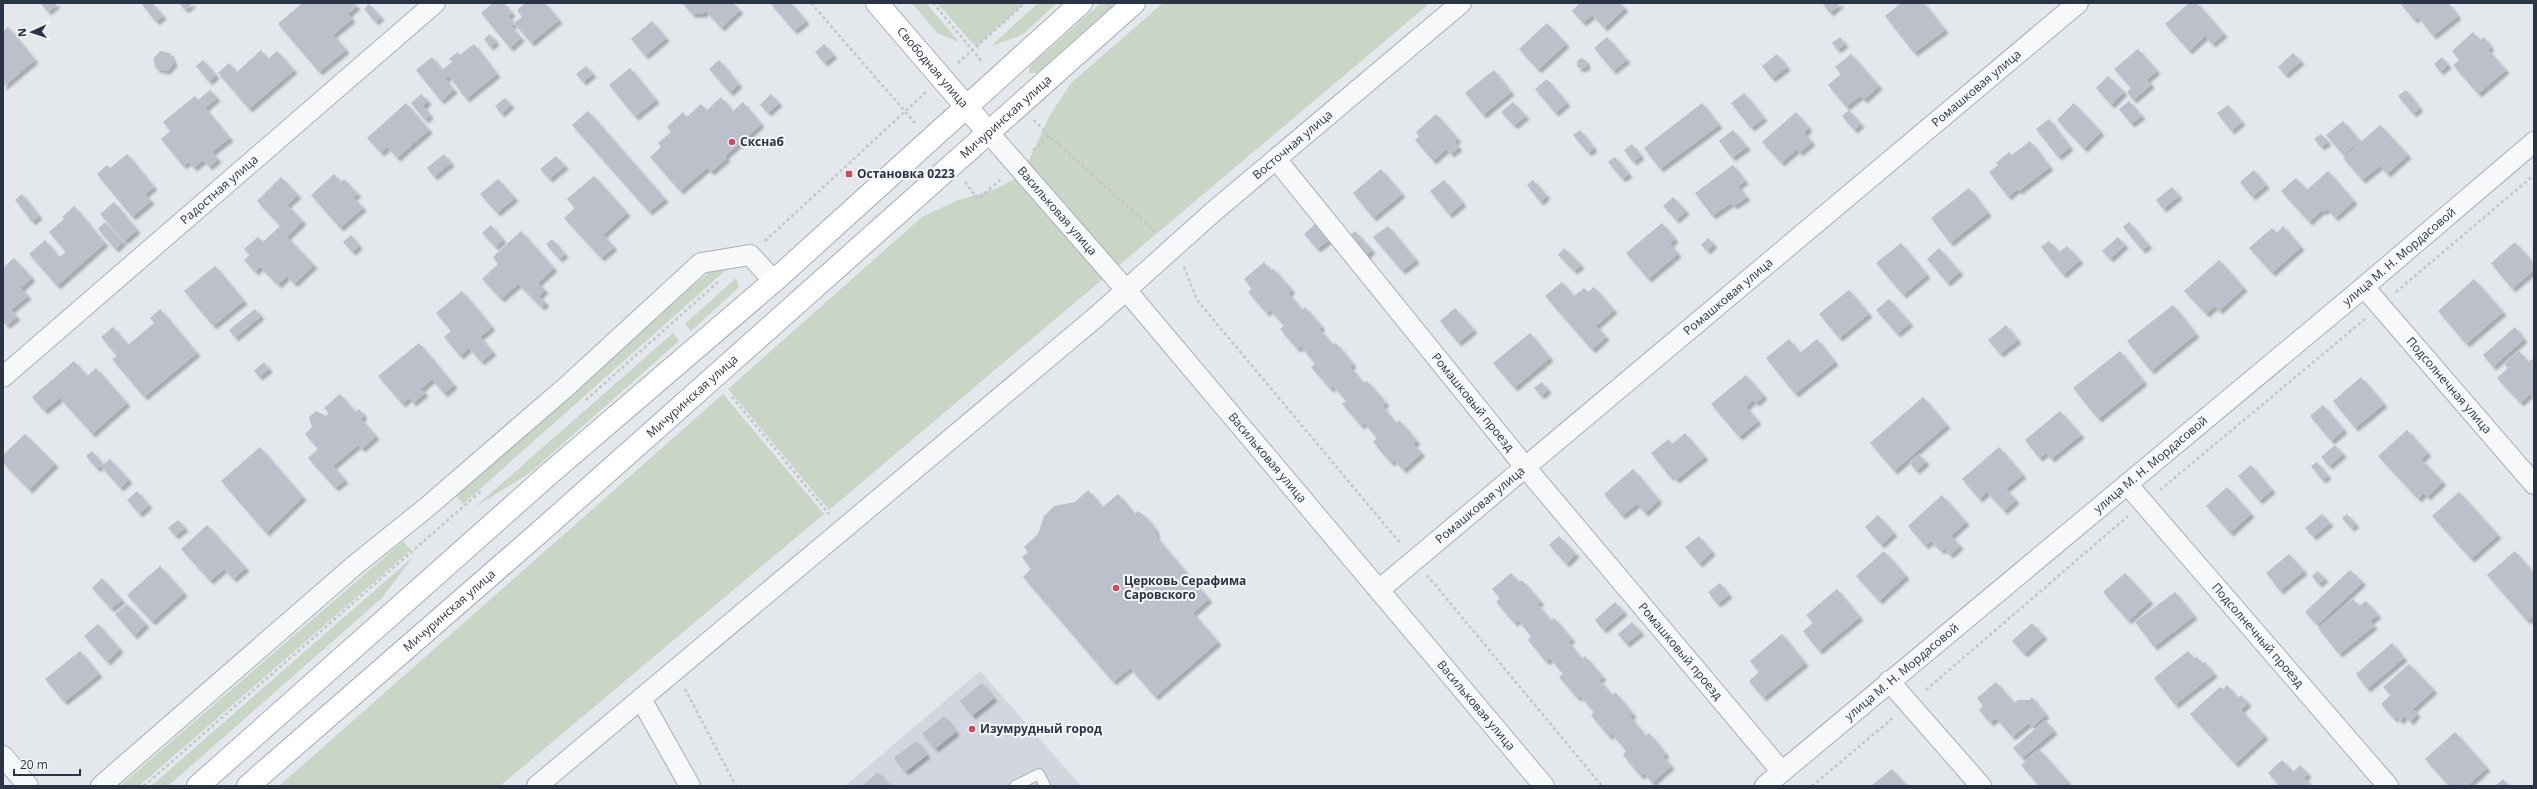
<svg xmlns="http://www.w3.org/2000/svg" width="2537" height="789" font-family="'Open Sans',sans-serif">
<style>
.built{fill:#d2d6de}
.green{fill:#c9d6c5}
.building{fill:#bbc0ca;filter:url(#shadow)}
.lines{fill:none;stroke-linecap:round;stroke-linejoin:round}
.service-casing{stroke:#a9aeb7;stroke-width:12}
.minor-casing{stroke:#a9aeb7;stroke-width:22}
.secondary-casing{stroke:#a9aeb7;stroke-width:24}
.primary-casing{stroke:#a3abb8;stroke-width:24}
.path{stroke:#c2c5cb;stroke-width:2.5;stroke-dasharray:3 3;stroke-linecap:butt}
.service{stroke:#f7f8fa;stroke-width:10}
.minor{stroke:#f7f8fa;stroke-width:20}
.secondary{stroke:#fff;stroke-width:22}
.primary{stroke:#fff;stroke-width:22}
.poi-dot{fill:#d1495b;stroke:#f4f6f9;stroke-width:1.5}
.labels{text-anchor:middle;stroke-width:4;stroke-linejoin:round;paint-order:stroke}
.street-label{font-size:12px;fill:#2b3445;stroke:#f4f6f9}
.poi-label{font-size:12px;font-weight:bold;fill:#2b3445;stroke:#f4f6f9;text-anchor:start}
</style>
<defs>
<filter id="shadow"><feDropShadow dx="3.5" dy="3.5" stdDeviation="1" flood-color="#0004"/></filter>
</defs>
<rect width="100%" height="100%" fill="#e4e7ec"/>
<path class="built" d="M980 671 1081 786H845Z"/>
<g class="green">
<path d="M912 3H926L959 42 937 33Z"/>
<path d="M937 3H1025L978 45 973 44Z"/>
<path d="M1038 3H1057L1022 35 991 46Z"/>
<path d="M1101 3H1116L1037 73H1029L1030 66Z"/>
<path d="M1163 3H1430L829 510 728 389 922 217 956 201 995 189 1015 179 1029 160 1050 115 1071 83Z"/>
<path d="M723 267 727 269 463 504 455 494 665 308 711 271Z"/>
<path d="M736 278 739 286 737 289 691 331 685 324Z"/>
<path d="M673 333 679 341 531 472 475 507Z"/>
<path d="M723 394 824 514 500 786H279Z"/>
<path d="M403 541 411 550 139 786H120Z"/>
<path d="M413 557 382 598 168 786H151Z"/>
</g>
<g class="building">
<path d="M40 3H58L48 12Z"/>
<path d="M141 3H152L163 16 156 22Z"/>
<path d="M179 3H193L185 10Z"/>
<path d="M302 3H354L357 6 348 14 352 19 333 35 346 50 319 72 278 24Z"/>
<path d="M493 3H504L512 13 508 16 514 24 511 26 521 38 510 48 481 13Z"/>
<path d="M525 3H545L559 20 531 43 514 23 522 17 517 10Z"/>
<path d="M682 3H733L740 10 721 28 706 11 703 14H692Z"/>
<path d="M770 3H791L806 21 794 31Z"/>
<path d="M1580 3H1620L1625 8 1604 28 1592 15 1583 23 1572 11Z"/>
<path d="M1822 3H1841L1830 13Z"/>
<path d="M1901 3H1924L1945 30 1914 53 1885 16Z"/>
<path d="M2189 3H2197L2224 34 2212 44 2205 36 2189 51 2165 24Z"/>
<path d="M2400 3H2448L2458 16 2433 36 2418 17 2414 20Z"/>
<path d="M369 4 381 17 375 22 364 9Z"/>
<path d="M652 21 666 38 645 56 631 39Z"/>
<path d="M1547 23 1566 44 1538 70 1519 49Z"/>
<path d="M8 27 35 60 3 87V32Z"/>
<path d="M2473 32 2480 40 2484 37 2491 47 2488 50 2506 70 2478 94 2453 65 2459 60 2452 51Z"/>
<path d="M490 34 496 42 490 47 484 39Z"/>
<path d="M1607 37 1627 60 1613 71 1594 48Z"/>
<path d="M1840 37 1845 44 1837 50 1832 43Z"/>
<path d="M474 44 497 74 466 99 449 76 445 79 454 90 441 101 416 70 432 57 442 70 452 62 449 59 458 52 460 55Z"/>
<path d="M824 44 834 55 824 63 815 52Z"/>
<path d="M2138 49 2157 71 2147 79 2151 85 2133 100 2127 92 2131 88 2114 69Z"/>
<path d="M261 50 268 59 277 51 294 70 249 109 218 73 229 63 237 72Z"/>
<path d="M160 51 170 53 174 63 167 71 156 69 153 59Z"/>
<path d="M2293 53 2301 61 2285 75 2278 67Z"/>
<path d="M1777 54 1787 67 1772 79 1762 66Z"/>
<path d="M1851 54 1879 86 1864 100 1860 96 1846 107 1828 85 1841 74 1835 67Z"/>
<path d="M2442 57 2448 65 2440 72 2434 64Z"/>
<path d="M1582 58 1586 61 1587 66 1582 69 1577 67V61Z"/>
<path d="M203 60 216 75 209 82 196 66Z"/>
<path d="M719 60 739 84 730 93 709 69Z"/>
<path d="M586 66 593 74 583 82 576 74Z"/>
<path d="M630 68 656 100 635 117 609 85Z"/>
<path d="M1494 70 1511 92 1483 115 1465 93Z"/>
<path d="M2108 76 2124 92 2111 105 2096 88Z"/>
<path d="M1547 79 1567 103 1555 113 1535 89Z"/>
<path d="M210 90 217 98 205 108 230 138 212 152 218 159 209 167 203 160 194 168 188 162 183 166 161 139 170 131 163 122 195 96 198 100Z"/>
<path d="M2406 90 2420 108 2413 114 2398 96Z"/>
<path d="M1744 93 1764 118 1751 128 1731 103Z"/>
<path d="M421 94 428 101 423 106 430 115 425 120 411 103Z"/>
<path d="M771 94 779 103 768 113 760 105Z"/>
<path d="M721 97 733 111 743 102 761 124 725 156 727 158 711 172 707 168 680 191 650 157 661 147 658 143 671 132 667 127 683 112 687 117 701 104 707 110Z"/>
<path d="M505 98 511 105 501 114 495 106Z"/>
<path d="M2129 101 2142 116 2131 124 2119 109Z"/>
<path d="M1513 102 1526 116 1514 126 1501 112Z"/>
<path d="M406 103 429 130 397 158 387 147 381 153 367 138Z"/>
<path d="M1702 103 1719 125 1660 169 1644 148Z"/>
<path d="M2074 103 2101 132 2084 149 2057 120Z"/>
<path d="M2228 105 2242 122 2231 131 2217 113Z"/>
<path d="M1849 110 1861 124 1854 130 1842 116Z"/>
<path d="M588 111 665 199 649 212 572 125Z"/>
<path d="M1796 112 1809 128 1804 133 1812 142 1799 153 1797 149 1781 163 1762 142Z"/>
<path d="M1436 114 1458 139 1454 142 1459 147 1451 154 1446 149 1433 161 1415 140 1419 136 1416 132Z"/>
<path d="M2049 119 2070 147 2058 157 2036 129Z"/>
<path d="M2343 121 2360 141 2343 155 2326 135Z"/>
<path d="M2380 125 2408 155 2387 174 2380 166 2362 180 2343 158Z"/>
<path d="M1580 130 1594 148 1588 153 1573 135Z"/>
<path d="M1733 130 1747 147 1732 158 1719 141Z"/>
<path d="M2321 134 2328 142 2321 147 2314 139Z"/>
<path d="M2030 141 2050 167 2019 191 2017 189 2008 197 1989 172 1998 165 1996 163 2009 152 2012 155Z"/>
<path d="M1632 144 1641 156 1633 162 1624 150Z"/>
<path d="M127 154 154 187 145 194 151 201 132 217 97 174 107 165 110 168Z"/>
<path d="M444 154 451 163 434 177 427 168Z"/>
<path d="M556 156 565 166 549 179 540 169Z"/>
<path d="M1615 157 1629 174 1622 179 1608 162Z"/>
<path d="M1733 165 1745 181 1738 186 1747 197 1734 206 1731 203 1712 216 1695 193Z"/>
<path d="M1381 169 1402 194 1373 218 1353 193Z"/>
<path d="M2254 170 2266 185 2252 197 2240 182Z"/>
<path d="M2328 171 2354 201 2335 218 2327 209 2323 212 2322 210 2309 222 2281 191 2296 178 2307 190Z"/>
<path d="M334 174 341 182 344 179 358 194 353 197 363 208 340 228 311 195Z"/>
<path d="M594 176 627 213 603 235 614 247 601 258 564 218 575 208 567 199Z"/>
<path d="M281 177 298 195 287 205 303 221 287 237 314 265 294 284 287 276 278 285 260 267 255 272 244 260 250 255 244 249 258 237 263 242 280 226 257 201Z"/>
<path d="M498 179 515 198 497 213 480 194Z"/>
<path d="M1444 180 1463 203 1449 215 1430 191Z"/>
<path d="M1533 180 1547 196 1540 202 1527 185Z"/>
<path d="M2172 187 2179 196 2163 209 2156 200Z"/>
<path d="M1969 188 1988 213 1950 243 1931 218Z"/>
<path d="M22 194 39 216 32 222 15 200Z"/>
<path d="M1673 197 1686 211 1676 220 1663 206Z"/>
<path d="M114 202 137 230 124 241 100 214Z"/>
<path d="M74 206 105 243 57 286 29 254 45 240 59 257 66 252 49 232 64 219 62 217Z"/>
<path d="M105 222 123 242 115 249 98 229Z"/>
<path d="M2129 222 2149 245 2142 250 2123 227Z"/>
<path d="M1662 223 1675 239 1670 244 1678 254 1648 279 1626 253Z"/>
<path d="M1315 224 1329 240 1317 249 1304 234Z"/>
<path d="M491 225 503 240 495 247 482 233Z"/>
<path d="M1388 226 1416 260 1402 271 1373 237Z"/>
<path d="M2283 226 2301 247 2272 273 2249 248 2272 228 2277 233Z"/>
<path d="M521 231 554 268 538 283 545 290 539 296 546 303 541 307 518 284 501 299 482 279 498 264 493 257Z"/>
<path d="M1355 231 1372 250 1365 257 1347 238Z"/>
<path d="M351 235 359 246 352 252 343 242Z"/>
<path d="M2118 237 2125 245 2110 259 2102 251Z"/>
<path d="M1708 238 1714 244 1707 251 1701 245Z"/>
<path d="M552 239 565 254 559 259 546 244Z"/>
<path d="M2049 241 2059 252 2067 246 2080 260 2063 275 2041 247Z"/>
<path d="M2515 242 2534 264V270L2512 289 2491 263Z"/>
<path d="M1901 243 1927 275 1903 295 1876 263Z"/>
<path d="M1564 248 1581 265 1574 271 1558 255Z"/>
<path d="M1939 248 1960 272 1947 283 1927 259Z"/>
<path d="M14 258 32 278 21 288 28 296 11 310 17 317 7 325 3 323V268Z"/>
<path d="M2219 260 2244 288 2219 311 2215 306 2206 314 2184 291Z"/>
<path d="M1264 262 1271 271 1273 268 1292 290 1288 293 1302 310 1305 307 1322 327 1319 329 1333 345 1336 343 1353 364 1350 367 1364 383 1367 381 1386 403 1382 406 1396 423 1399 420 1417 441 1413 444 1422 453 1403 470 1394 460 1391 463 1373 442 1377 438 1364 423 1361 426 1342 404 1346 401 1333 386 1330 389 1311 367 1315 364 1301 346 1297 349 1280 329 1284 326 1270 310 1266 313 1248 292 1252 289 1244 279Z"/>
<path d="M215 266 244 301 213 326 184 291Z"/>
<path d="M2474 279 2503 312 2466 344 2438 311Z"/>
<path d="M1562 282 1574 296 1584 288 1588 292 1594 287 1614 310 1596 326 1606 337 1592 350 1545 296Z"/>
<path d="M1849 290 1869 314 1839 338 1819 314Z"/>
<path d="M462 291 492 327 480 337 493 352 481 362 469 348 460 356 444 337 451 331 436 313Z"/>
<path d="M1889 299 1910 323 1897 334 1876 310Z"/>
<path d="M2173 305 2196 334 2151 371 2127 341Z"/>
<path d="M1455 308 1474 330 1458 343 1440 321Z"/>
<path d="M160 309 197 353 144 397 112 359 117 356 101 337 113 327 128 345 154 323 150 318Z"/>
<path d="M255 309 261 316 235 338 229 330Z"/>
<path d="M2006 325 2018 340 2000 354 1988 340Z"/>
<path d="M2515 327 2524 339 2493 367 2483 355Z"/>
<path d="M1530 333 1550 358 1514 388 1493 363Z"/>
<path d="M1789 339 1800 353 1817 339 1835 362 1795 394 1766 358Z"/>
<path d="M419 343 454 385 444 394 432 379 421 389 425 393 413 403 409 398 402 404 378 376Z"/>
<path d="M2120 351 2144 382 2098 419 2073 388Z"/>
<path d="M2519 351 2528 362 2534 358V399L2530 394 2520 403 2497 378 2508 368 2504 364Z"/>
<path d="M74 361 87 376 96 368 127 403 92 434 60 398 44 411 32 397Z"/>
<path d="M264 362 269 369 259 377 254 371Z"/>
<path d="M1746 375 1764 396 1756 403 1753 400 1746 407 1758 421 1739 437 1711 404Z"/>
<path d="M2361 377 2384 404 2355 428 2333 401Z"/>
<path d="M1542 382 1548 390 1541 396 1534 388Z"/>
<path d="M340 394 355 412 359 409 364 415 361 419 376 436 362 449 358 445 333 466 345 480 335 488 308 458 318 449 305 434 312 427 309 417 316 411 326 416 329 413 324 408Z"/>
<path d="M1923 397 1947 425 1894 471 1870 443Z"/>
<path d="M2323 405 2344 430 2331 441 2310 416Z"/>
<path d="M2060 411 2081 435 2051 459 2046 453 2039 458 2025 440Z"/>
<path d="M2407 430 2428 453 2421 459 2443 482 2427 497 2424 493 2418 499 2378 456Z"/>
<path d="M1685 433 1705 457 1676 480 1672 476 1670 477 1651 453 1669 439 1672 444Z"/>
<path d="M25 434 55 464 29 490 3 463V455Z"/>
<path d="M2335 445 2343 454 2329 466 2321 457Z"/>
<path d="M260 447 303 497 266 533 221 481Z"/>
<path d="M1999 447 2023 475 2006 489 2016 500 2004 511 1987 492 1979 499 1962 479Z"/>
<path d="M92 451 103 464 97 469 86 456Z"/>
<path d="M1919 454 1926 462 1916 471 1909 462Z"/>
<path d="M110 459 129 480 120 488 101 466Z"/>
<path d="M2317 462 2328 476 2322 480 2311 466Z"/>
<path d="M2251 465 2272 490 2259 501 2238 476Z"/>
<path d="M1633 469 1659 500 1645 513 1637 504 1622 516 1604 494Z"/>
<path d="M2227 487 2251 514 2230 533 2206 506Z"/>
<path d="M1088 490 1103 507 1118 494 1135 514 1138 511 1147 518 1155 529 1157 538 1209 599 1193 613 1218 642 1155 697 1130 668 1113 682 1023 577 1031 569 1022 557 1028 552 1024 547 1038 534 1044 516 1054 506 1075 502Z"/>
<path d="M137 491 149 505 139 514 127 500Z"/>
<path d="M2459 492 2498 535 2471 559 2432 516Z"/>
<path d="M1942 495 1966 522 1951 536 1960 546 1950 555 1944 549 1941 551 1931 541 1925 546 1908 526Z"/>
<path d="M2322 514 2330 523 2313 537 2305 528Z"/>
<path d="M2347 514 2356 524 2351 528 2342 518Z"/>
<path d="M1878 515 1894 533 1881 545 1865 527Z"/>
<path d="M178 520 185 528 175 536 168 528Z"/>
<path d="M207 525 246 568 233 579 224 569 210 581 181 549Z"/>
<path d="M1559 536 1576 554 1566 564 1549 545Z"/>
<path d="M1699 536 1712 552 1699 564 1685 547Z"/>
<path d="M1884 551 1906 576 1879 601 1856 576Z"/>
<path d="M2515 551 2534 574V615L2527 621 2487 575Z"/>
<path d="M2289 554 2304 571 2280 591 2266 573Z"/>
<path d="M160 566 184 593 152 622 127 595Z"/>
<path d="M2350 570 2363 582 2317 625 2305 612Z"/>
<path d="M2318 571 2325 579 2318 584 2312 576Z"/>
<path d="M1511 573 1519 582 1522 580 1541 602 1537 604 1551 621 1554 618 1572 639 1568 642 1582 659 1585 656 1603 677 1599 680 1612 695 1615 692 1633 714 1630 717 1646 736 1649 733 1666 754 1663 756 1671 766 1652 783 1644 773 1640 776 1623 755 1626 751 1612 734 1609 737 1591 715 1594 712 1580 696 1577 698 1559 677 1563 674 1550 658 1546 662 1528 640 1531 636 1518 620 1514 623 1496 602 1500 598 1492 589Z"/>
<path d="M2125 573 2150 601 2128 621 2103 592Z"/>
<path d="M102 578 122 600 111 609 92 588Z"/>
<path d="M1720 583 1729 595 1717 604 1708 592Z"/>
<path d="M1837 589 1860 617 1819 651 1803 631 1813 623 1806 615Z"/>
<path d="M2175 592 2194 616 2154 647 2135 622Z"/>
<path d="M2353 599 2359 606 2366 601 2378 615 2370 621 2374 626 2339 654 2318 628Z"/>
<path d="M1615 602 1624 612 1603 630 1595 620Z"/>
<path d="M127 604 146 624 134 636 115 614Z"/>
<path d="M1632 622 1641 632 1626 644 1618 634Z"/>
<path d="M2032 623 2044 636 2024 654 2012 641Z"/>
<path d="M98 624 120 649 107 662 84 636Z"/>
<path d="M1782 634 1805 663 1763 698 1749 681 1759 672 1750 661Z"/>
<path d="M2392 643 2404 658 2367 689 2356 674Z"/>
<path d="M80 651 99 674 64 702 45 679Z"/>
<path d="M2188 651 2194 659 2197 657 2203 664 2205 662 2214 674 2175 705 2154 678Z"/>
<path d="M2409 664 2434 690 2413 709 2417 714 2410 722 2405 716 2400 721 2397 717 2394 719 2381 704 2391 695 2383 687Z"/>
<path d="M1996 682 2014 703 2018 700H2029L2032 697 2046 715 2032 727 2029 723 2012 737 1996 718 1990 723 1979 710 1983 706 1977 698Z"/>
<path d="M982 683 994 698 972 716 960 701Z"/>
<path d="M2227 685 2238 698 2241 695 2248 703 2241 710 2265 736 2235 764 2190 714 2220 687 2223 689Z"/>
<path d="M944 716 956 732 935 749 922 734Z"/>
<path d="M2045 720 2054 731 2022 758 2013 748Z"/>
<path d="M2455 732 2487 768 2467 786H2454L2451 782 2448 785 2425 759Z"/>
<path d="M916 741 927 755 905 772 894 758Z"/>
<path d="M2039 749 2068 782 2064 786H2039L2021 765Z"/>
<path d="M2282 760 2293 772 2300 765 2308 774 2304 778 2312 786H2276L2278 784 2268 773Z"/>
<path d="M1892 769 1907 786H1871Z"/>
<path d="M878 772 889 786H862Z"/>
<path d="M2503 779 2509 786H2495Z"/>
</g>
<g class="lines">
<defs>
<path id="service" d="M1015 786 1039 774 1045 786"/>
<g id="minor">
<path id="s1" d="M988 132 1126 290 1544 786"/>
<path id="s2" d="M1276 159 1526 468 1782 772"/>
<path id="s3" d="M2364 287 2534 484"/>
<path id="s4" d="M3 377 435 3"/>
<path id="s5" d="M2127 484 2388 786"/>
<path id="s6" d="M1379 590 2078 3"/>
<path d="M1889 681 1981 786"/>
<path d="M641 699 690 786"/>
<path d="M3 756 28 786"/>
<path d="M101 786 355 565 426 508 566 387 701 263 750 255 774 281"/>
<path id="s7" d="M537 786 1096 317 1213 212 1461 3"/>
<path id="s8" d="M1765 786 2352 297 2534 142"/>
</g>
<g id="secondary">
<path id="s9" d="M877 3 988 132"/>
</g>
<g id="primary">
<path d="M198 786 549 474 774 281 1081 3"/>
<path id="s10" d="M248 786 541 531 1134 3"/>
</g>
</defs>
<use href="#service" class="service-casing"/>
<use href="#minor" class="minor-casing"/>
<use href="#secondary" class="secondary-casing"/>
<use href="#primary" class="primary-casing"/>
<g class="path">
<path d="M811 3 915 123"/>
<path d="M933 3 983 63"/>
<path d="M958 63 1025 3"/>
<path d="M1034 120 1049 136 1157 233"/>
<path d="M1033 150 1049 136"/>
<path d="M965 182 978 199 1001 179"/>
<path d="M765 241 926 92"/>
<path d="M1184 267 1197 300 1401 544"/>
<path d="M2396 292 2534 175"/>
<path d="M732 397 829 514"/>
<path d="M586 400 718 282"/>
<path d="M2160 490 2365 319"/>
<path d="M1427 575 1602 786"/>
<path d="M685 689 736 786"/>
<path d="M1926 690 2128 516"/>
<path d="M144 786 481 491"/>
<path d="M1812 786 1893 718"/>
</g>
<use href="#service" class="service"/>
<use href="#minor" class="minor"/>
<use href="#secondary" class="secondary"/>
<use href="#primary" class="primary"/>
</g>
<g class="poi-dot">
<circle cx="732" cy="142" r="4"/>
<rect x="845" y="170" width="8" height="8" rx="2"/>
<circle cx="1116" cy="588" r="4"/>
<circle cx="972" cy="729" r="4"/>
</g>
<g class="labels">
<g class="street-label">
<text dy="4" stroke="none"><textPath href="#s9" startOffset="85">Свободная улица</textPath></text>
<text dy="4" stroke="none"><textPath href="#s6" startOffset="780">Ромашковая улица</textPath></text>
<text dy="4" stroke="none"><textPath href="#s10" startOffset="1011">Мичуринская улица</textPath></text>
<text dy="4" stroke="none"><textPath href="#s7" startOffset="991">Восточная улица</textPath></text>
<text dy="4" stroke="none"><textPath href="#s4" startOffset="286">Радостная улица</textPath></text>
<text dy="4" stroke="none"><textPath href="#s1" startOffset="105">Васильковая улица</textPath></text>
<text dy="4" stroke="none"><textPath href="#s8" startOffset="826">улица М. Н. Мордасовой</textPath></text>
<text dy="4" stroke="none"><textPath href="#s6" startOffset="456">Ромашковая улица</textPath></text>
<text dy="4" stroke="none"><textPath href="#s3" startOffset="130">Подсолнечная улица</textPath></text>
<text dy="4" stroke="none"><textPath href="#s10" startOffset="591">Мичуринская улица</textPath></text>
<text dy="4" stroke="none"><textPath href="#s2" startOffset="313">Ромашковый проезд</textPath></text>
<text dy="4" stroke="none"><textPath href="#s1" startOffset="429">Васильковая улица</textPath></text>
<text dy="4" stroke="none"><textPath href="#s8" startOffset="502">улица М. Н. Мордасовой</textPath></text>
<text dy="4" stroke="none"><textPath href="#s6" startOffset="132">Ромашковая улица</textPath></text>
<text dy="4" stroke="none"><textPath href="#s10" startOffset="267">Мичуринская улица</textPath></text>
<text dy="4" stroke="none"><textPath href="#s5" startOffset="200">Подсолнечный проезд</textPath></text>
<text dy="4" stroke="none"><textPath href="#s2" startOffset="637">Ромашковый проезд</textPath></text>
<text dy="4" stroke="none"><textPath href="#s8" startOffset="178">улица М. Н. Мордасовой</textPath></text>
<text dy="4" stroke="none"><textPath href="#s1" startOffset="753">Васильковая улица</textPath></text>
</g>
<g class="poi-label">
<text x="740" y="146">Скснаб</text>
<text x="857" y="178">Остановка 0223</text>
<text x="1124" y="585">Церковь Серафима<tspan x="1124" dy="14">Саровского</tspan></text>
<text x="980" y="733">Изумрудный город</text>
</g>
</g>
<rect width="2537" height="789" fill="none" stroke="#2b3445" stroke-width="8"/>
<g transform="translate(32 32) rotate(267)" stroke="#f4f6f9" stroke-width="3" paint-order="stroke">
<path d="M0-3L7 15L0 10L-7 15Z" fill="#2b3445"/>
<text y="-6" font-size="11" font-weight="bold" text-anchor="middle" fill="#2b3445">N</text>
</g>
<path d="M14 769v6h66v-6" fill="none" stroke="#2b3445" stroke-width="2"/>
<text x="20" y="769" font-size="12" fill="#2b3445" stroke="#f4f6f9" stroke-width="3" paint-order="stroke">20 m</text>
</svg>
